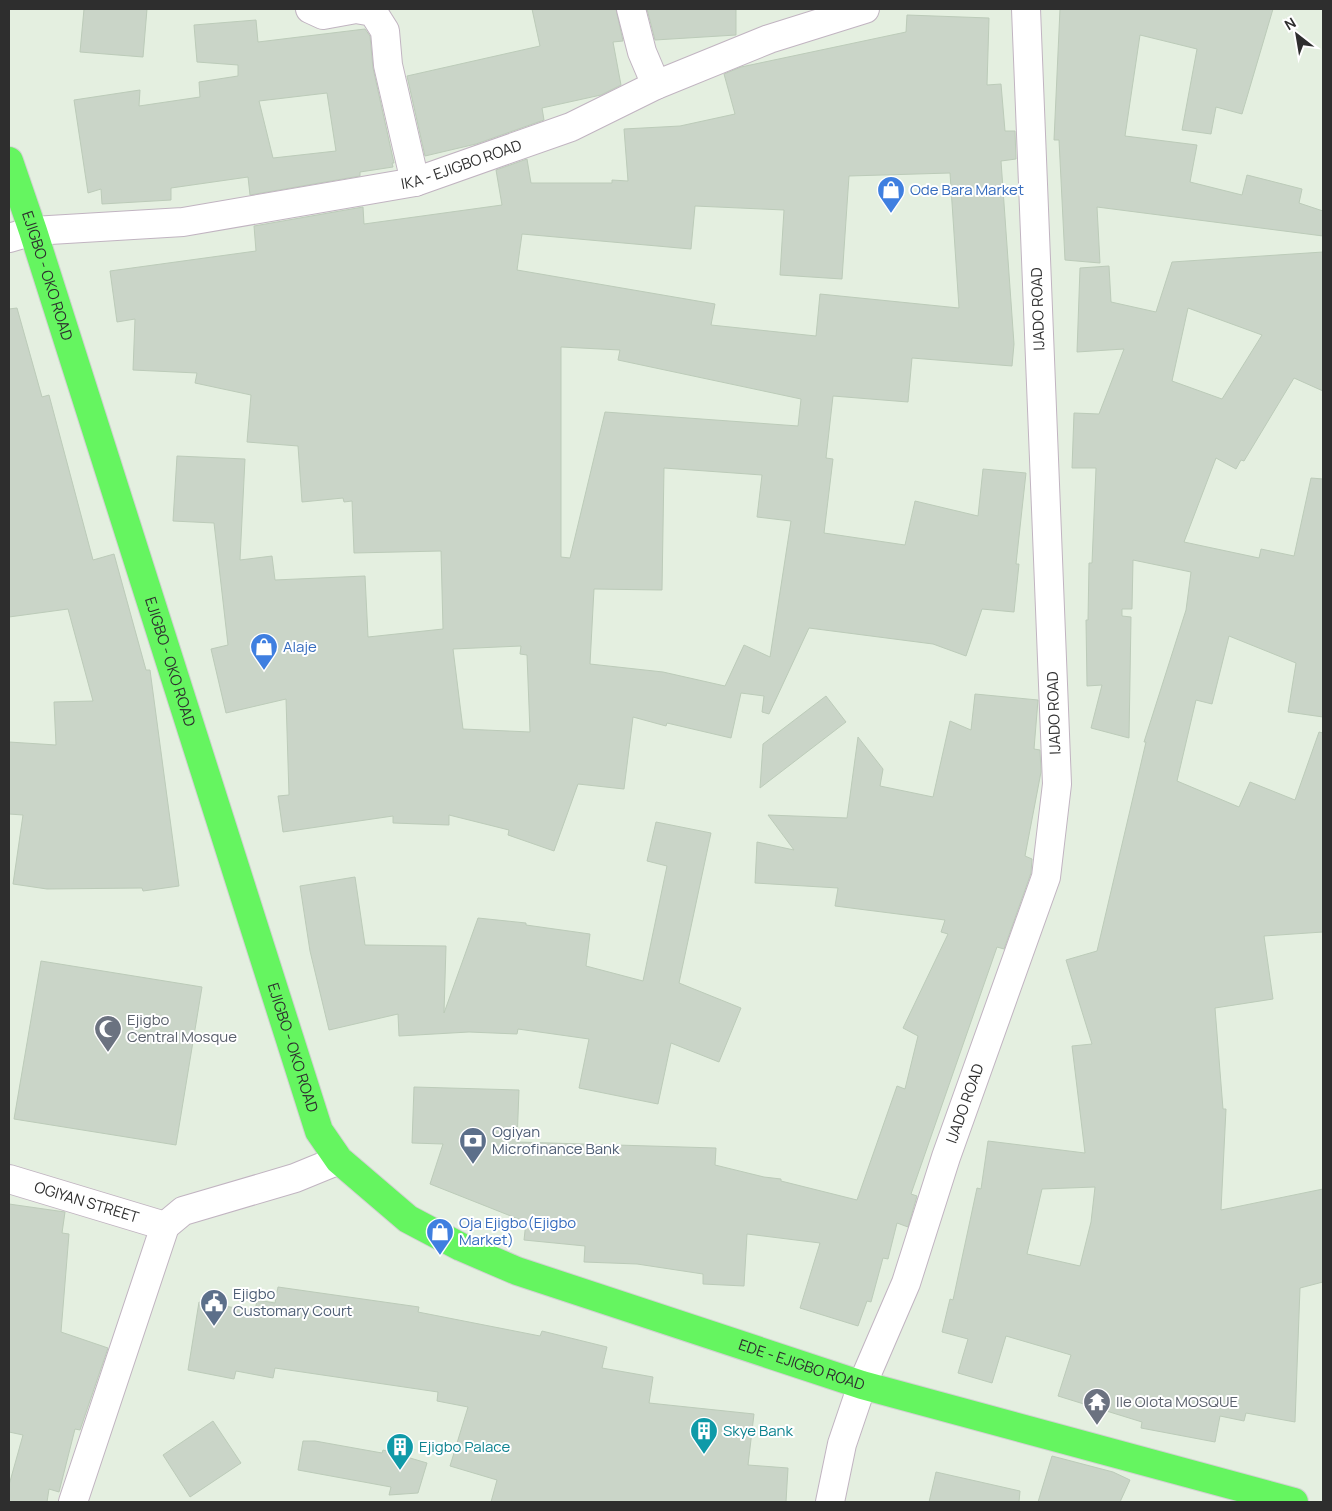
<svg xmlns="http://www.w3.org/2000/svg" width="1332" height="1511" font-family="Manrope,sans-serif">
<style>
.building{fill:#cad5c8;stroke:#bccbb9;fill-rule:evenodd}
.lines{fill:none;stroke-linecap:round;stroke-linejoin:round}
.minor-casing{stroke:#c1b4c1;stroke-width:30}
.tertiary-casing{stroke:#c1b4c1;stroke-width:30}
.secondary-casing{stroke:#c1b4c1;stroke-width:30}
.primary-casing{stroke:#d1d1d1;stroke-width:30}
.minor{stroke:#fff;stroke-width:28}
.tertiary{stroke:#fff;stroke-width:28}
.secondary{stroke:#fff;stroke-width:28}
.primary{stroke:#65f560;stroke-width:28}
.labels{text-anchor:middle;stroke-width:4;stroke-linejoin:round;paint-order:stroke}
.street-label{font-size:15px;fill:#2e2e2e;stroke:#fff}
.shop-label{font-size:15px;fill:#366cbe;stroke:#fff;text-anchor:start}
.worship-label{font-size:15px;fill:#5b616d;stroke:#fff;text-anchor:start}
.service-label{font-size:15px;fill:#4e5e75;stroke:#fff;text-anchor:start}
.culture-label{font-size:15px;fill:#0d838f;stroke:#fff;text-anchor:start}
</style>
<rect width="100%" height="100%" fill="#e4efe0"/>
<g class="building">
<path d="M84 9H147L143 57 80 52Z"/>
<path d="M532 9H616L623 41 613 42 621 85 601 95 542 108 544 120 476 144 425 156 407 76 540 46Z"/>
<path d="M647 9H736V35L655 40Z"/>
<path d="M1060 9H1273L1242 114 1216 107 1211 134 1182 130 1197 49 1140 35 1125 136 1197 145 1190 182 1242 195 1247 175 1302 189 1299 203 1323 211V236L1097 207 1100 263 1065 260 1059 140H1054Z"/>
<path d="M907 15 989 18 987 85 1001 84 1005 131H1015L1016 159 1001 161 1014 344 1012 366 912 358 908 402 833 396 826 458 833 459 824 533 905 545 915 501 978 516 983 469 1026 473 1016 564H1019L1014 612 982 609 966 656 933 644 809 628 769 714 762 712 764 696 741 693 731 738 667 723 666 726 633 717 624 789 578 784 554 851 508 835 509 830 449 815V825L393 823V816L283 832 278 796 289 795 286 699 226 713 211 649 228 645 214 523 173 521 177 456 245 459 240 560 272 556 275 580 365 576 368 637 443 629 441 551 354 553 352 501 344 502 343 498 302 502 298 446 247 442 251 395 195 383 197 373 133 370 135 319 117 322 110 271 256 251 254 226 363 207 364 224 502 205 496 170 527 159 531 183H612V180L628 181 624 129 680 126 735 114 724 74 741 67 906 32ZM950 173 959 308 820 294 816 336 711 325 715 304 517 270 522 234 691 249 695 206 784 210 780 275 842 279 849 176ZM561 347 620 350 618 360 801 399 798 426 605 412 570 558 561 557ZM664 468 762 475 757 517 791 521 770 657 744 645 725 686 663 672 590 664 594 589 662 590ZM521 646 520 654 527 655 530 732 463 729 453 649Z"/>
<path d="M256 20 258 42 365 29 370 36 373 68 394 163H392L393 167 360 172V176L250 195 248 177 171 188V200L102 204 101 189 88 193 74 100 140 90 139 106 200 97 199 82 238 76V65L197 62 194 25ZM327 93 336 151 273 158 259 101Z"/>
<path d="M1323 252V391L1294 378 1244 461 1241 460 1236 469 1216 458 1184 542 1259 558 1261 549 1294 556 1311 478 1323 479V717L1288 712 1296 663 1229 636 1212 704 1196 700 1177 781 1239 807 1250 782 1295 800 1319 732 1323 733V932L1264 936 1273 999 1215 1008 1223 1109H1226L1221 1210 1323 1189V1282L1300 1288 1295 1422 1246 1413 1244 1421 1220 1416 1215 1442 1141 1428 1142 1422 1058 1396 1071 1355 1006 1336 992 1383 958 1373 968 1339 942 1332 950 1299 953 1300 977 1188 981 1189 988 1141 1085 1153 1072 1046 1092 1044 1066 960 1097 951 1146 742H1144L1186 610 1191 572 1133 560 1132 609H1122V616L1131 617 1129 738 1091 728 1102 685 1087 686 1086 620H1088L1089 563H1092L1096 468H1072L1074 413 1099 414 1124 349 1077 352 1080 268 1109 266 1111 302 1156 312 1172 262ZM1188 308 1262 335 1222 399 1172 381ZM1095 1187 1091 1222 1080 1266 1027 1254 1042 1189Z"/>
<path d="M17 308 42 397 49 395 93 560 114 554 146 670H150L179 886 143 891 142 888 47 889 13 884 23 815 9 814V742L56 745 54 702 93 701 68 609 9 617V309Z"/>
<path d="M975 694 1038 700 1034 749 1040 750 1041 772 1025 856 1032 859 1031 873 1004 949 997 947 911 1194 917 1196 908 1227 897 1223 888 1259 883 1258 871 1302 867 1301 858 1326 800 1308 820 1243 747 1234 744 1286 703 1284V1274L637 1264 584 1262 585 1246 524 1240 526 1222 430 1184 443 1144 412 1143 414 1087 519 1090 517 1142 716 1148 715 1165 764 1177 781 1179V1181L857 1200 897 1086 905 1089 918 1036 903 1028 948 934 941 932 945 920 835 906 838 888 755 883 757 842 794 850 768 815 847 818 858 737 883 769 880 786 933 797 950 721 971 730Z"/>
<path d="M826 696 846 722 760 788 763 744Z"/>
<path d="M656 822 711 833 679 983 741 1008 719 1062 671 1043 658 1104 579 1088 589 1039 518 1029 517 1034 469 1032 399 1036 398 1014 329 1030 310 951 300 886 355 877 365 945 446 946 444 1013 478 918 526 923V925L590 934 586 966 643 981 667 866 647 861Z"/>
<path d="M41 961 202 987 176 1145 14 1119Z"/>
<path d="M9 1204 65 1212 62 1233 69 1234 61 1332 108 1348 80 1430 75 1429 59 1492 49 1489 47 1502H9V1485L23 1435 9 1432Z"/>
<path d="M278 1287 419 1307 418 1312 540 1336 542 1331 607 1347 602 1368 653 1377 649 1403 754 1414 748 1465 788 1468 786 1502H491L497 1480 450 1466 468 1407 437 1401 438 1392 275 1368 273 1378 236 1371 234 1379 188 1370 199 1302 255 1311 257 1300 275 1303Z"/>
<path d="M213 1421 241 1463 190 1497 163 1455Z"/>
<path d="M303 1441H315L382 1453 383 1450 427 1463 418 1493 389 1495 391 1487 298 1470Z"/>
<path d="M1052 1456 1113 1472 1130 1480 1120 1502H1038Z"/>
<path d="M936 1472 1020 1491 1019 1502H929Z"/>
</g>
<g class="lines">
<defs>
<g id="minor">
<path d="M310 9 323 15 356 9 373 12 385 31 388 65 415 182"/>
<path d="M631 9 642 52 656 85"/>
<path id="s1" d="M9 238 33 231 183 222 415 182 571 127 656 85 769 39 865 9"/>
<path id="s2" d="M9 1179 165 1226"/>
</g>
<g id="tertiary">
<path id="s3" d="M862 1385 906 1283 946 1157 1046 877 1057 784 1026 9"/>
</g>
<g id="secondary">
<path d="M73 1502 165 1226 183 1211 295 1178 339 1160"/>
<path d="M830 1502 842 1444 862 1385"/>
</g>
<g id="primary">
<path id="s4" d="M9 161 33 231 319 1131 339 1160 408 1219 461 1247 517 1271 862 1385 1294 1502"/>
</g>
</defs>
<use href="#minor" class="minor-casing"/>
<use href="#tertiary" class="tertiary-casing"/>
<use href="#secondary" class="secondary-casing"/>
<use href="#primary" class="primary-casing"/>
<use href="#minor" class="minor"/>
<use href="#tertiary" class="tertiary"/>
<use href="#secondary" class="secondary"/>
<use href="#primary" class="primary"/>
</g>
<defs>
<symbol id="shop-pin" viewBox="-11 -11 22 30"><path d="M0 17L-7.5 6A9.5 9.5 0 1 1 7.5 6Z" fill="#3f7fe0" stroke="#fff"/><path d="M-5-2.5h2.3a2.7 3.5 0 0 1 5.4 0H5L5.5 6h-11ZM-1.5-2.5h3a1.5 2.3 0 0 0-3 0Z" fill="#fff"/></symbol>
<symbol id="mosque-pin" viewBox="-11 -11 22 30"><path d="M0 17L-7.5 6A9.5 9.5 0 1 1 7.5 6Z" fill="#6b7280" stroke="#fff"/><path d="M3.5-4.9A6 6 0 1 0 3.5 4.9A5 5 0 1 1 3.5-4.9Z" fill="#fff"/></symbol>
<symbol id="bank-pin" viewBox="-11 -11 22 30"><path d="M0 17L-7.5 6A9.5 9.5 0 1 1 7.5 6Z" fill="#5c6f8a" stroke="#fff"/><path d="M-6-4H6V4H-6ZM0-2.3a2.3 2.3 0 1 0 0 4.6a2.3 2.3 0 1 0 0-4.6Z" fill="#fff"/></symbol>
<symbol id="civic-pin" viewBox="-11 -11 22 30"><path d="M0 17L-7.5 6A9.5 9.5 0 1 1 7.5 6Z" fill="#5c6f8a" stroke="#fff"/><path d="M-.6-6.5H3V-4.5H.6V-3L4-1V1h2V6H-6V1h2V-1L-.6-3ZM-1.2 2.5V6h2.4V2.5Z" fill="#fff"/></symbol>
<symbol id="temple-pin" viewBox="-11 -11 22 30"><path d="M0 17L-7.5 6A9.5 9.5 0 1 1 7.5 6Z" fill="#6b7280" stroke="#fff"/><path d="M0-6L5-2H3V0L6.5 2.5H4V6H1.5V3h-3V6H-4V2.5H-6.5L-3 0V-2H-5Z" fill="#fff"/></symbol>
<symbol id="building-pin" viewBox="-11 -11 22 30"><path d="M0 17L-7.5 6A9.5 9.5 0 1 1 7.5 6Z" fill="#0f9aa8" stroke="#fff"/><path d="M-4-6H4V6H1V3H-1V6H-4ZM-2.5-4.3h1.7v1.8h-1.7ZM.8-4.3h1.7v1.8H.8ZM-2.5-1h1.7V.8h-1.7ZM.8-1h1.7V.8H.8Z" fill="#fff"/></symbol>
</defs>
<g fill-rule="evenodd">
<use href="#shop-pin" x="875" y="174" width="32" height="43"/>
<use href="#shop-pin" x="248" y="631" width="32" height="43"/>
<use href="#mosque-pin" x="92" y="1013" width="32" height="43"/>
<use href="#bank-pin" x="457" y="1125" width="32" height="43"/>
<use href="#shop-pin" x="424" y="1216" width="32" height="43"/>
<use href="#civic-pin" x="198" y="1287" width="32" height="43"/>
<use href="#temple-pin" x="1081" y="1386" width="32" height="43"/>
<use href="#building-pin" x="688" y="1415" width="32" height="43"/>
<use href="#building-pin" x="384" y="1431" width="32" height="43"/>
</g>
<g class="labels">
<g class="street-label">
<text dy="5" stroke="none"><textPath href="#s1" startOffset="460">IKA - EJIGBO ROAD</textPath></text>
<text dy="5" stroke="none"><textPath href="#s4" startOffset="121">EJIGBO - OKO ROAD</textPath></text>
<text transform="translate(1038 309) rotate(-92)" y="5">IJADO ROAD</text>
<text dy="5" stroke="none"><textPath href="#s4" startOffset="526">EJIGBO - OKO ROAD</textPath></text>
<text transform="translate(1054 713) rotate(-92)" y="5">IJADO ROAD</text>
<text dy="5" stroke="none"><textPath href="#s4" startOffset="931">EJIGBO - OKO ROAD</textPath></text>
<text dy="5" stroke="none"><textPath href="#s3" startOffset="300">IJADO ROAD</textPath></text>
<text dy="5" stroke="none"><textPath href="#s2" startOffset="81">OGIYAN STREET</textPath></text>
<text dy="5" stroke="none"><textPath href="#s4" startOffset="1565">EDE - EJIGBO ROAD</textPath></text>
</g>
<g class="shop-label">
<text x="910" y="195">Ode Bara Market</text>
<text x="283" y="652">Alaje</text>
<text x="459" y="1228">Oja Ejigbo(Ejigbo<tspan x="459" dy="17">Market)</tspan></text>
</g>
<g class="worship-label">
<text x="127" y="1025">Ejigbo<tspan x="127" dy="17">Central Mosque</tspan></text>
<text x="1116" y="1407">Ile Olota MOSQUE</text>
</g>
<g class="service-label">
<text x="492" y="1137">Ogiyan<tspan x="492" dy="17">Microfinance Bank</tspan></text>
<text x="233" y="1299">Ejigbo<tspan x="233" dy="17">Customary Court</tspan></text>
</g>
<g class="culture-label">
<text x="723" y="1436">Skye Bank</text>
<text x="419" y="1452">Ejigbo Palace</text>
</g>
</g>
<rect width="1332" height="1511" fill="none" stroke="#2e2e2e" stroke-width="20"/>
<g transform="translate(1297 35) rotate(329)" stroke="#ffffff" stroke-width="4" paint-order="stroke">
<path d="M0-4L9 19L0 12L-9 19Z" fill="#2e2e2e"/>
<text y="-8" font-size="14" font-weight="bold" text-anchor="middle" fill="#2e2e2e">N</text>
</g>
</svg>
